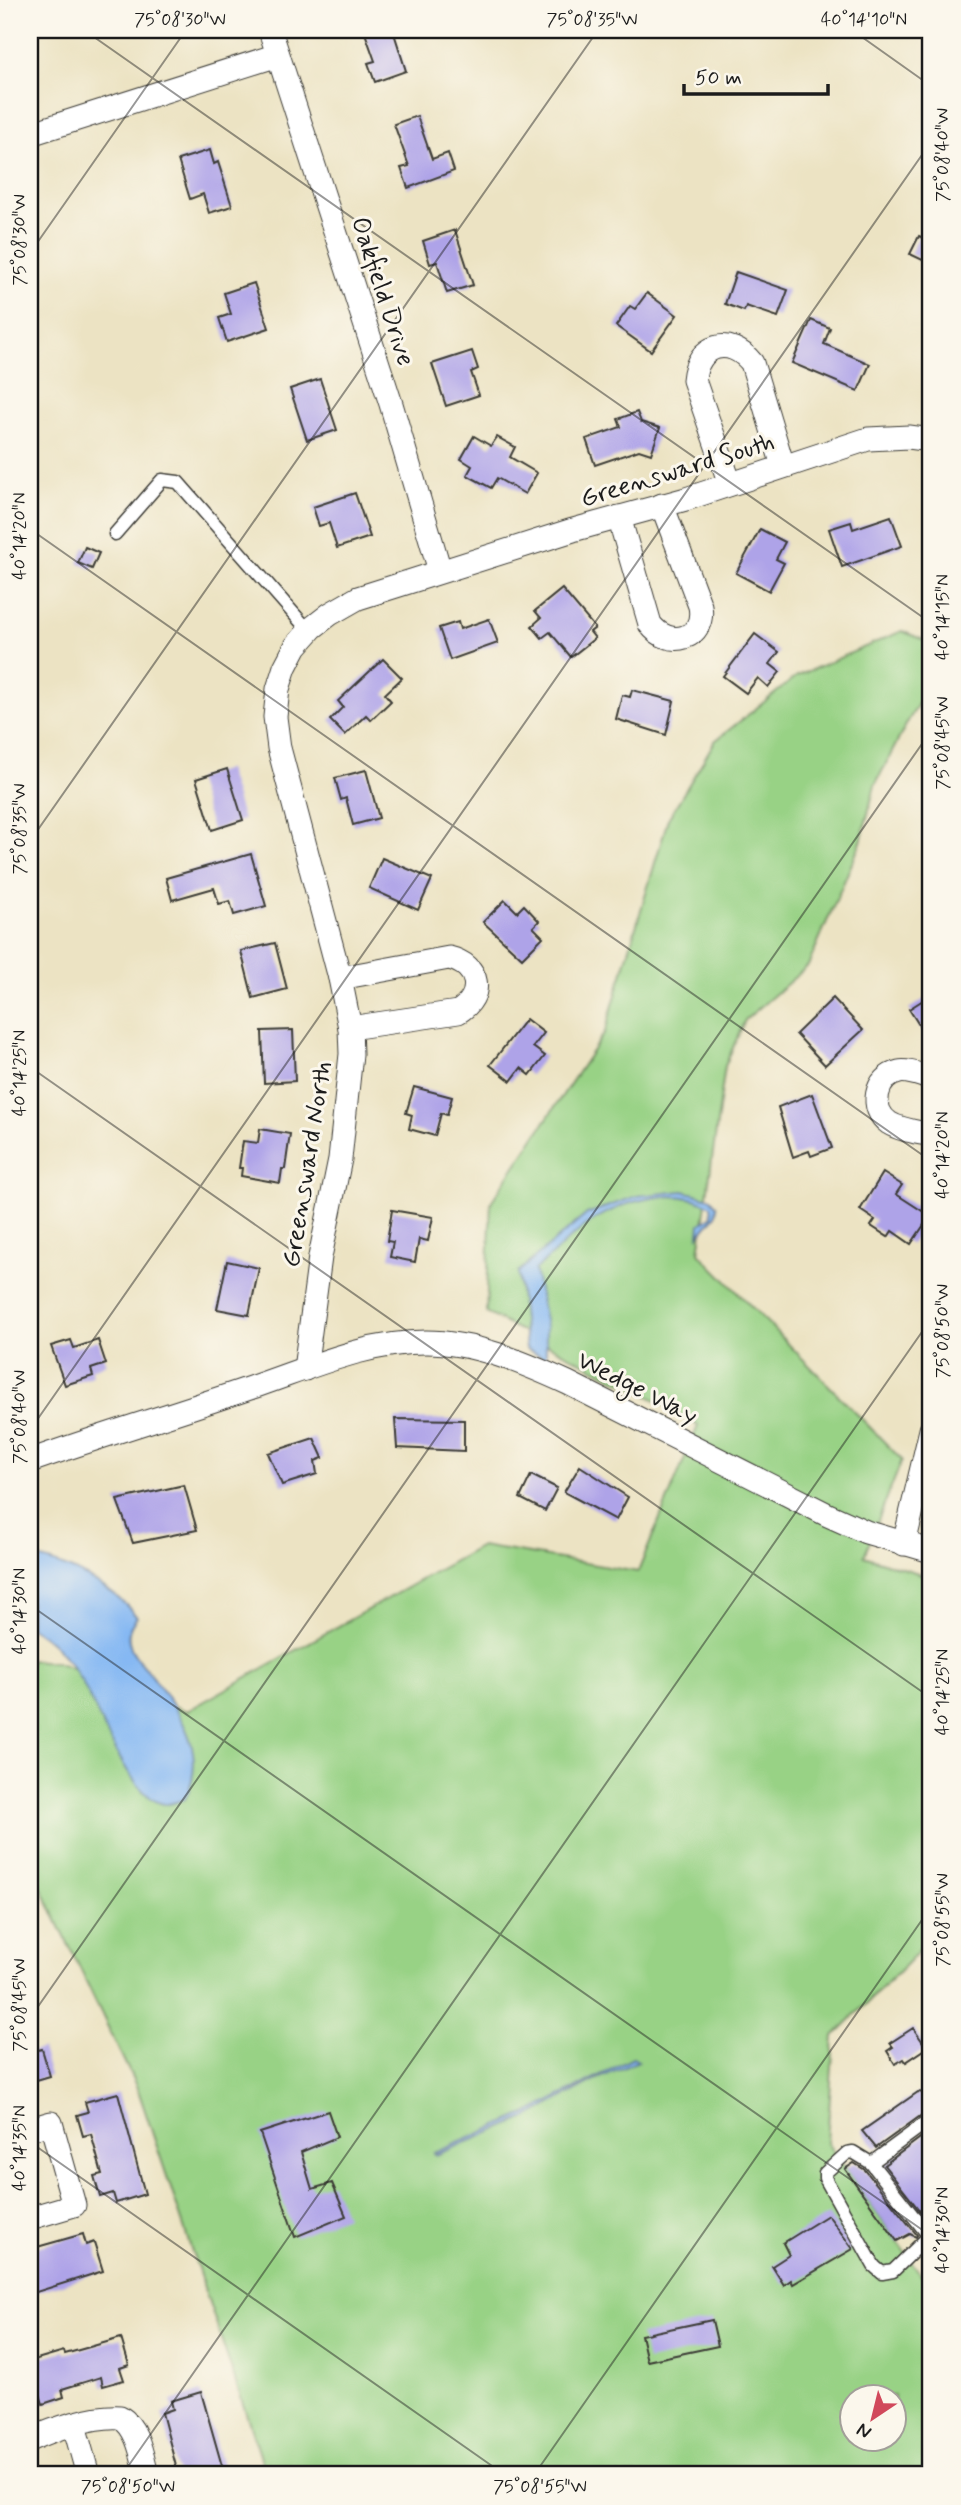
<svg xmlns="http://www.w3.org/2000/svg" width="961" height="2505" font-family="Mynerve,sans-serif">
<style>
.green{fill:#98d285;stroke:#5a7750;stroke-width:2;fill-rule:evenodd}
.water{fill:#85b8f3;stroke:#506a88;stroke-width:2}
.building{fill:#aea3e8}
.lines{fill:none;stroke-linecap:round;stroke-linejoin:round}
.service-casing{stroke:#3b3a35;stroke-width:15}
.minor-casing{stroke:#3b3a35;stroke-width:25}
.service{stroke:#fff;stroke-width:12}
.minor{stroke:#fff;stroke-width:23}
.ticks{fill:none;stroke:#1c1c1c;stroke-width:2;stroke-opacity:0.45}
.labels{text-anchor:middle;stroke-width:6;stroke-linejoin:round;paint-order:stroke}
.street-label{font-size:26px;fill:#1c1c1c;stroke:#fbf7ec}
.neatline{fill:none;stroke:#1c1c1c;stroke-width:2.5}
.ticks-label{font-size:18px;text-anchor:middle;fill:#1c1c1c}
</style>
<rect width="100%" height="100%" fill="#fbf7ec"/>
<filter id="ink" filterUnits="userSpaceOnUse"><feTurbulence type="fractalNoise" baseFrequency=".0143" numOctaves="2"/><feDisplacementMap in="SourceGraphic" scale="14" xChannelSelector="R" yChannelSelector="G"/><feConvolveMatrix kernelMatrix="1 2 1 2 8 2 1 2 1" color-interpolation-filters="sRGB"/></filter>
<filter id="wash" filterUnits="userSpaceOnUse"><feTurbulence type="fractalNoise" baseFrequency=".00686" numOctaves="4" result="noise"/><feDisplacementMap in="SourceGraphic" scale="28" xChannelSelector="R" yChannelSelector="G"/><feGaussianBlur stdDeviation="1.57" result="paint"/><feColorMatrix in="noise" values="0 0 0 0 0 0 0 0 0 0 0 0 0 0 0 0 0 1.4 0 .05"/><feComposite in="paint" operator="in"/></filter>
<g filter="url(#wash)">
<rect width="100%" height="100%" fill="#ece3c3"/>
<path class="green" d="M902 631 931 643V682L907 723 875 785 861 842 808 966 745 1020 725 1066 699 1253 902 1460 864 1556 931 1577V1932L916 1954 834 2036 827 2143 924 2279 931 2282V2475H263L265 2470 138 2090 30 1864V1660L56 1662 187 1711 481 1546 638 1572 698 1426 668 1406 486 1313 491 1202 605 1032 668 819 715 741 797 676ZM852 2396H894V2438H852Z"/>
<g class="water">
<path d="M683 1191 710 1198 717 1206 716 1215 699 1235 700 1224 712 1216 711 1206C677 1187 630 1199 597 1218 575 1231 555 1253 535 1270L546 1326V1358L526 1349 518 1272 587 1214 637 1196Z"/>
<path d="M30 1556C69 1565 111 1585 137 1617 131 1625 127 1631 129 1642 132 1655 142 1663 150 1673 178 1712 210 1750 185 1799 179 1801 170 1805 164 1804 129 1798 97 1707 79 1677 67 1656 50 1639 30 1627Z"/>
<path d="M633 2058 638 2061 595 2080 526 2118 436 2155 434 2153 526 2114Z"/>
</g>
<g id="blocks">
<g class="building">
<path d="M364 30H393L406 71 375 82 368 63 375 61Z"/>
<path d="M417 116 432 159 448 153 454 171 408 188 401 168 409 166 394 124Z"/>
<path d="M210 150 214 164 218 162 232 206 209 213 203 194 190 199 178 160Z"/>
<path d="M455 230 473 285 447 293 437 262 430 264 423 241Z"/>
<path d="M919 236 931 241V264L910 254Z"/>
<path d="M736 272 788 290 778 317 746 306 744 311 725 304Z"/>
<path d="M254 283 269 328 227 342 219 318 231 314 224 293Z"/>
<path d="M647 293 677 315 651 351 616 326 630 306 635 309Z"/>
<path d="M811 320 830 328 824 344 870 364 858 391 792 363Z"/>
<path d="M472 351 478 369 471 372 479 395 446 406 432 364Z"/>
<path d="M320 379 337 430 307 440 290 389Z"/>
<path d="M637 412 641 422 660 428 651 454 639 450 595 465 586 439 621 427 618 419Z"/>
<path d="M474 436 491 446 497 437 515 447 510 457 537 473 525 494 497 478 491 488 467 475 472 466 461 459Z"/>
<path d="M355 493 370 537 337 548 329 523 319 526 313 507Z"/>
<path d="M891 516 902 546 842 567 829 529 851 522 853 529Z"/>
<path d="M760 529 785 542 776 559 784 563 769 591 736 573Z"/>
<path d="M85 547 99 553 92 569 78 563Z"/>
<path d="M562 589 595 628 590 632 595 638 571 657 550 632 542 638 532 626 541 618 535 611Z"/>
<path d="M489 619 498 643 450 660 439 628 458 622 460 629Z"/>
<path d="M755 634 779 652 770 664 780 672 768 687 758 678 746 693 723 676Z"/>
<path d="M383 659 402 678 385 694 391 701 371 720 366 715 345 735 330 720 343 707 338 701Z"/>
<path d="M632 690 674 701 666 735 616 719 622 695 630 697Z"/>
<path d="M227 769 243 820 212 830 196 779Z"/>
<path d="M366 770 379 818 353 825 346 798 341 800 335 778Z"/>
<path d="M251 854 266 906 234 915 230 901 219 904 214 888 172 900 166 878Z"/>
<path d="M382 858 432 879 418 910 369 888Z"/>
<path d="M505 900 517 912 524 905 539 921 533 927 543 937 522 958 483 922Z"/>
<path d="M275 943 287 989 253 998 241 951Z"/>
<path d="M931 995V1044L909 1009Z"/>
<path d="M833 998 863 1030 825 1065 796 1034Z"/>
<path d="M526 1019 544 1033 533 1047 545 1056 530 1075 521 1068 511 1081 490 1065Z"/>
<path d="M293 1030 295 1081 264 1083 262 1031Z"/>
<path d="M414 1087 452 1097 447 1115 441 1113 435 1136 409 1129 412 1115 406 1113Z"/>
<path d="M812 1094 832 1148 811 1156 809 1151 793 1157 778 1107Z"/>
<path d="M260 1129 290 1134 285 1169H282L280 1183 241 1176 242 1168H239L243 1141 258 1143Z"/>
<path d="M883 1173 902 1185 896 1194 930 1216 911 1244 892 1231 888 1237 871 1226 875 1220 860 1210Z"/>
<path d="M392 1210 433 1217 428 1241 419 1239 415 1262 390 1257 393 1242 387 1241Z"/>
<path d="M227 1261 259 1268 249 1315 217 1309Z"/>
<path d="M71 1340 74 1348 98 1340 106 1364 91 1369 93 1376 65 1385 51 1346Z"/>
<path d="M395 1419 464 1420V1451L397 1448Z"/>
<path d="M314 1438 323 1458 315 1461 317 1474 282 1485 268 1453Z"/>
<path d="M580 1466 628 1497 616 1520 564 1492Z"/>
<path d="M531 1475 557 1488 545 1511 520 1498Z"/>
<path d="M184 1485 197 1530 133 1543 117 1500Z"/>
<path d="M913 2028 927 2048 906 2062 904 2059 895 2064 887 2051 893 2047 890 2043Z"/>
<path d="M42 2049 50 2076 30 2082V2052Z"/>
<path d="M918 2092 931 2094V2110L926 2112 876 2148 862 2131Z"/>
<path d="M118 2093 145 2194 116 2203 113 2193 100 2197 94 2176 102 2174 91 2134 83 2136 77 2115 88 2112 85 2102Z"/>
<path d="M328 2111 337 2137 301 2152 312 2189 332 2183 346 2216 295 2237 260 2133Z"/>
<path d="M931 2130V2225L884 2165Z"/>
<path d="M854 2163 865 2170 917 2235 916 2237 910 2234 897 2241 845 2169Z"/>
<path d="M828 2215 853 2249 793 2284 791 2280 784 2285 772 2266 789 2255 783 2243Z"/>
<path d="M83 2234 86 2245 94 2242 103 2271 30 2294V2249Z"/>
<path d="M712 2320 718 2346 647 2361 641 2335Z"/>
<path d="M121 2338 129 2365 120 2368 124 2380 103 2386 101 2377 62 2389 64 2397 43 2404 39 2391 30 2394V2361L64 2351 65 2354Z"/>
<path d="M201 2392 224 2473 215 2475H190L189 2471 178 2474 162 2413 173 2409 171 2401Z"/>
</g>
</g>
</g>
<g filter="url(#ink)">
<use href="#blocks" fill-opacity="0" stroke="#3b3a35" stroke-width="2"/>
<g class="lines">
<defs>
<g id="service">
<path d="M115 534 162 480 178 482 309 631"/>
<path d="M931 2119 871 2163 853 2152 847 2153 825 2173V2178L874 2266 882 2273 893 2271 929 2236 931 2237"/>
<path d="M871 2163 929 2236"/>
</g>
<g id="minor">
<path d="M270 30 391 404 440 571"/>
<path d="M30 134 278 55"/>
<path d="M730 484 694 380C697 344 730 335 752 363L783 466"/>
<path d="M619 517 650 624C669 650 706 639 700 606L662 505"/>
<path d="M340 978 449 958C480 965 485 996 458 1012L350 1028"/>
<path d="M931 1078C922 1076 908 1070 899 1072 875 1077 869 1109 889 1123 900 1130 918 1132 931 1135"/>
<path d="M305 1369 320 1257 340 1159 351 1054 350 1028 340 978 279 748 275 717 278 689 285 667 296 646 312 628 330 614 358 598 573 530 686 499 868 439 909 437 931 440"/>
<path d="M30 1461C102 1435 175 1414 247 1389 305 1370 363 1342 426 1342 475 1342 524 1363 568 1383L828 1515 866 1532 931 1551"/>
<path d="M904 1544 931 1430"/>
<path d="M30 2129 51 2123 74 2205 30 2218"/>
<path d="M74 2425 88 2475"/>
<path d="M30 2440C53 2429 94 2415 120 2417 138 2428 142 2456 147 2475"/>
</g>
</defs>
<use href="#service" class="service-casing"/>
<use href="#minor" class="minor-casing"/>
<use href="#service" class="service"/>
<use href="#minor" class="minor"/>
</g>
</g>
<path class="ticks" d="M84 30 931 623M852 30 931 86M30 253 186 30M30 529 931 1161M30 841 598 30M30 1067 931 1698M30 1430 931 142M30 1605 931 2236M30 2018 931 731M30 2142 505 2475M122 2475 931 1319M534 2475 931 1907"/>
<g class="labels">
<g class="street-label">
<text transform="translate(384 291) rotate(72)" y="9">Oakfield Drive</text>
<text transform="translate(677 469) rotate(-17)" y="9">Greensward South</text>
<text transform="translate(306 1164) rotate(-81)" y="9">Greensward North</text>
<text transform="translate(638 1387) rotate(27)" y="9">Wedge Way</text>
</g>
</g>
<rect width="961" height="2505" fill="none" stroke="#fbf7ec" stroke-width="77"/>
<g transform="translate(873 2418) rotate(215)"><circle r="33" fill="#fbf7ec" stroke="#a29f99" stroke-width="2"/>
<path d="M0-5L12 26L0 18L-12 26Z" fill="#d1495b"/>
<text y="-10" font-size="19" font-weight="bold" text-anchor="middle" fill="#1c1c1c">N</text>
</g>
<path d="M684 84v10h144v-10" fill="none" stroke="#1c1c1c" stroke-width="3.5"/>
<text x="695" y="84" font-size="21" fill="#1c1c1c" stroke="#fbf7ec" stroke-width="5" paint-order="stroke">50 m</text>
<rect x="38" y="38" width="884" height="2428" class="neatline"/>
<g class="ticks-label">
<text x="180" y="25">75°08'30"W</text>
<text x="592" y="25">75°08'35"W</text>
<text x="864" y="25">40°14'10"N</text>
<text transform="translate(942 155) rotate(-90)" y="6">75°08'40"W</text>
<text transform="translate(19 240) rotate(-90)" y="6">75°08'30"W</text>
<text transform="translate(19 536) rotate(-90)" y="6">40°14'20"N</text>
<text transform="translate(942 617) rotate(-90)" y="6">40°14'15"N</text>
<text transform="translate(942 743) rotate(-90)" y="6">75°08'45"W</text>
<text transform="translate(19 829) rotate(-90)" y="6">75°08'35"W</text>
<text transform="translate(19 1073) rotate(-90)" y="6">40°14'25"N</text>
<text transform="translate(942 1155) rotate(-90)" y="6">40°14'20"N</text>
<text transform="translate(942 1331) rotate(-90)" y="6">75°08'50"W</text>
<text transform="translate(19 1417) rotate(-90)" y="6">75°08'40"W</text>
<text transform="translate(19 1611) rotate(-90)" y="6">40°14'30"N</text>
<text transform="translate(942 1692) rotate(-90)" y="6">40°14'25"N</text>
<text transform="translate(942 1920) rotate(-90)" y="6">75°08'55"W</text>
<text transform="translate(19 2005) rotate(-90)" y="6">75°08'45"W</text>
<text transform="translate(19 2148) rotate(-90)" y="6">40°14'35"N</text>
<text transform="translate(942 2230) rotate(-90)" y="6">40°14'30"N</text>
<text x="128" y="2492">75°08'50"W</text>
<text x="540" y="2492">75°08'55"W</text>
</g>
</svg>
